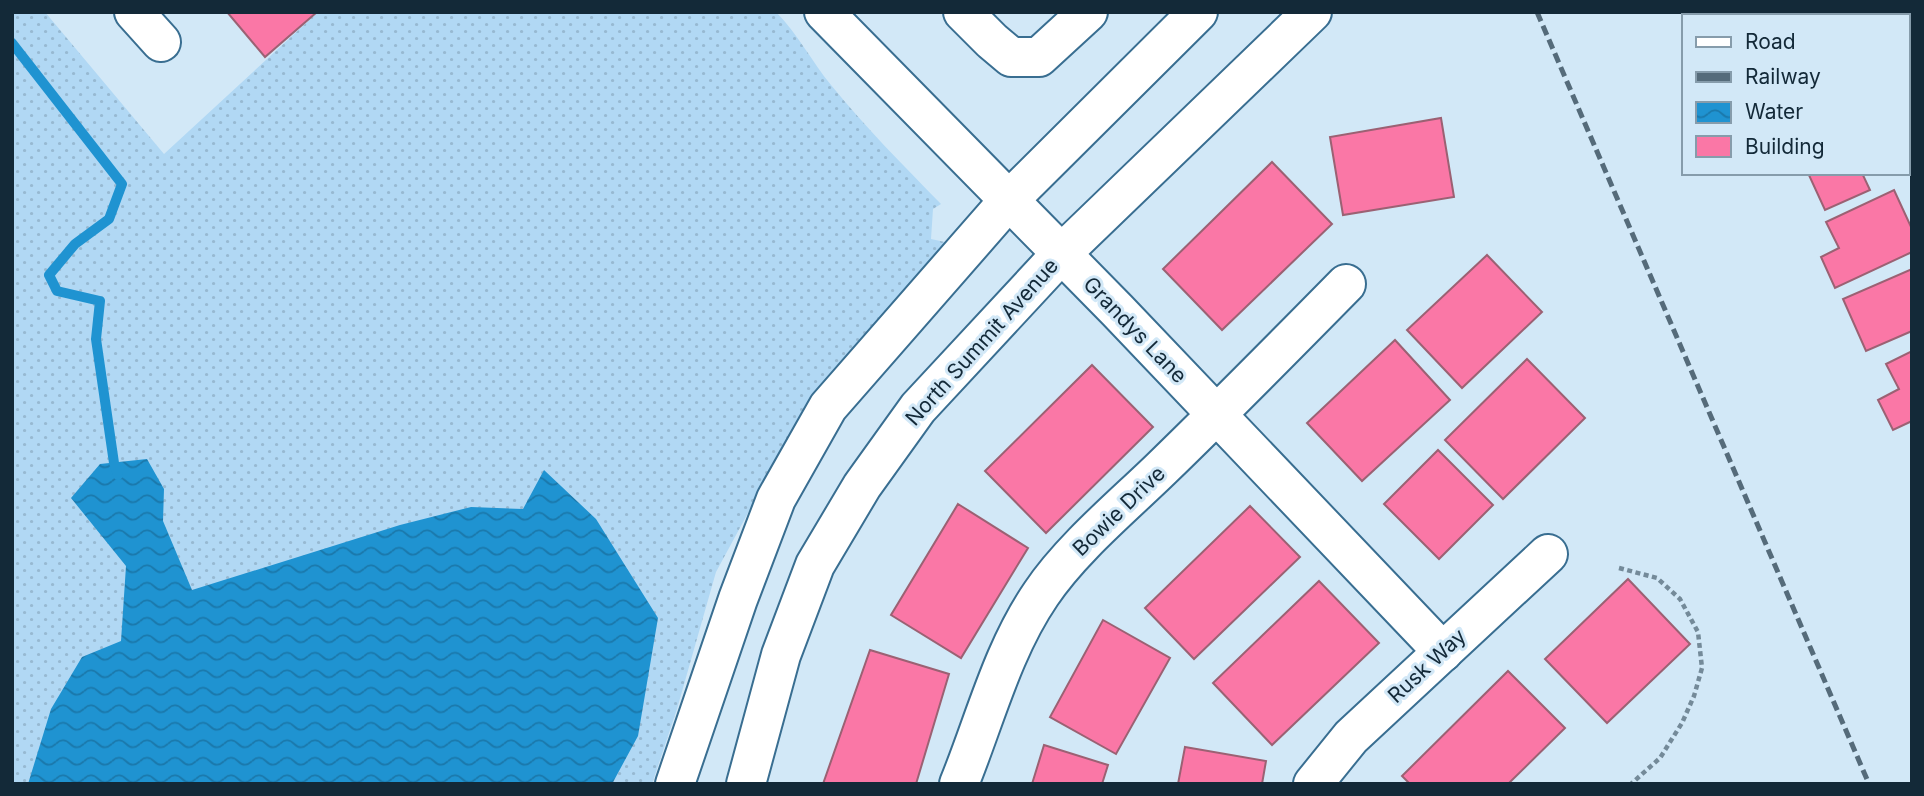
<svg xmlns="http://www.w3.org/2000/svg" width="1924" height="796" font-family="Inter,sans-serif">
<style>
.grass{fill:url(#grass-dots)}
.water{fill:url(#water-waves)}
.lines{fill:none;stroke-linecap:round;stroke-linejoin:round}
.stream{stroke:#1f93d1;stroke-width:10}
.building{fill:#fa77a6;stroke:#9b6173;stroke-width:2}
.minor-casing{stroke:#396e91;stroke-width:42}
.major-casing{stroke:#396e91;stroke-width:42}
.path{stroke:#748a99;stroke-width:4.5;stroke-dasharray:5 3.5;stroke-linecap:butt}
.minor{stroke:#fff;stroke-width:38}
.major{stroke:#fff;stroke-width:38}
.rail{stroke:#556b7a;stroke-width:5;stroke-dasharray:10 5;stroke-linecap:butt}
.labels{text-anchor:middle;stroke-width:6;stroke-linejoin:round;paint-order:stroke}
.street-label{font-size:21px;fill:#132938;stroke:#d2e8f7}
</style>
<defs>
<pattern id="grass-dots" width="8" height="8" patternUnits="userSpaceOnUse" patternTransform="scale(1.75)"><rect width="8" height="8" fill="#b1d8f4"/><path d="M2 2h.1M6 6h.1" fill="none" stroke="#97b9d2" stroke-width="1.8" stroke-linecap="round"/></pattern>
<pattern id="water-waves" width="16" height="10" patternUnits="userSpaceOnUse" patternTransform="scale(1.75)"><rect width="16" height="10" fill="#1f93d1"/><path d="M0 5q4-4 8 0t8 0" fill="none" stroke="#1a78ab"/></pattern>
</defs>
<rect width="100%" height="100%" fill="#d2e8f7"/>
<path class="grass" d="M12 12H45L164 154 318 12H776C798 34 812 62 831 85 865 127 903 165 941 204L933 209 931 239 945 242 906 290 838 366 781 452 716 572 677 709 652 784H12Z"/>
<path class="water" d="M147 459 164 489 163 521 192 590 400 525 471 507 523 509 544 470 596 519 658 618 638 736 612 784H28L51 709 82 657 121 641 126 566 71 498 100 464Z"/>
<g class="lines">
<path class="stream" d="M12 43 122 184 109 219 75 244 49 275 57 291 100 301 96 339 114 463 118 475"/>
</g>
<g class="building">
<path d="M227 12H317L265 57Z"/>
<path d="M1748 12H1825V13L1819 16H1741Z"/>
<path d="M1441 118 1454 197 1343 215 1330 137Z"/>
<path d="M1272 162 1332 224 1222 330 1163 269Z"/>
<path d="M1808 173H1862L1870 190 1825 210Z"/>
<path d="M1894 190 1912 229V252L1835 288 1821 257 1839 248 1826 222Z"/>
<path d="M1487 255 1542 312 1462 388 1407 330Z"/>
<path d="M1912 269V331L1866 351 1843 299Z"/>
<path d="M1395 340 1450 400 1362 481 1307 423Z"/>
<path d="M1912 351V421L1893 430 1878 400 1899 389 1886 364Z"/>
<path d="M1527 359 1585 418 1503 499 1445 440Z"/>
<path d="M1092 365 1153 427 1046 533 985 471Z"/>
<path d="M1438 450 1493 505 1439 559 1384 504Z"/>
<path d="M958 504 1028 548 961 658 891 615Z"/>
<path d="M1250 506 1300 557 1194 659 1145 608Z"/>
<path d="M1628 579 1690 644 1607 723 1545 659Z"/>
<path d="M1319 581 1379 643 1272 745 1213 683Z"/>
<path d="M1103 620 1170 658 1116 754 1050 717Z"/>
<path d="M870 650 949 674 916 784H823Z"/>
<path d="M1508 671 1565 728 1508 784H1410L1402 776Z"/>
<path d="M1044 745 1108 765 1102 784H1032Z"/>
<path d="M1185 747 1266 761 1262 784H1178Z"/>
</g>
<g class="lines">
<defs>
<g id="minor">
<path d="M134 12 161 42"/>
<path d="M824 12 1117 310 1443 652"/>
<path d="M963 12 992 41 1011 57H1039L1088 12"/>
<path d="M1896 12 1897 16"/>
<path d="M1908 41 1912 49"/>
<path d="M959 784C985 720 1002 651 1041 594 1071 549 1124 505 1162 468 1225 407 1286 345 1346 284"/>
<path d="M1313 784 1351 737 1548 554"/>
</g>
<g id="major">
<path d="M675 784 738 599 776 499 828 407 1009 200 1198 12"/>
<path d="M746 784 781 655 815 565 862 486 918 408 1061 254 1312 12"/>
</g>
</defs>
<use href="#minor" class="minor-casing"/>
<use href="#major" class="major-casing"/>
<path class="path" d="M1619 568 1657 578 1680 599 1698 632 1702 668 1694 696 1682 723 1660 758 1631 784"/>
<use href="#minor" class="minor"/>
<use href="#major" class="major"/>
<path class="rail" d="M1537 12 1869 784"/>
</g>
<g class="labels">
<g class="street-label">
<text transform="translate(1135 330) rotate(46)" y="7">Grandys Lane</text>
<text transform="translate(982 342) rotate(-48)" y="7">North Summit Avenue</text>
<text transform="translate(1119 511) rotate(-44)" y="7">Bowie Drive</text>
<text transform="translate(1427 666) rotate(-43)" y="7">Rusk Way</text>
</g>
</g>
<rect width="1924" height="796" fill="none" stroke="#132938" stroke-width="28"/>
<rect x="1682" y="14" width="228" height="161" fill="#d2e8f7" stroke="#869cab" stroke-width="2"/>
<rect x="1696" y="37" width="35" height="10" fill="#ffffff" stroke="#869cab" stroke-width="2"/>
<text x="1745" y="49" font-size="21" fill="#132938">Road</text>
<rect x="1696" y="72" width="35" height="10" fill="#556b7a" stroke="#869cab" stroke-width="2"/>
<text x="1745" y="84" font-size="21" fill="#132938">Railway</text>
<rect x="1696" y="102" width="35" height="21" fill="url(#water-waves)" stroke="#869cab" stroke-width="2"/>
<text x="1745" y="119" font-size="21" fill="#132938">Water</text>
<rect x="1696" y="136" width="35" height="21" fill="#fa77a6" stroke="#869cab" stroke-width="2"/>
<text x="1745" y="154" font-size="21" fill="#132938">Building</text>
</svg>
